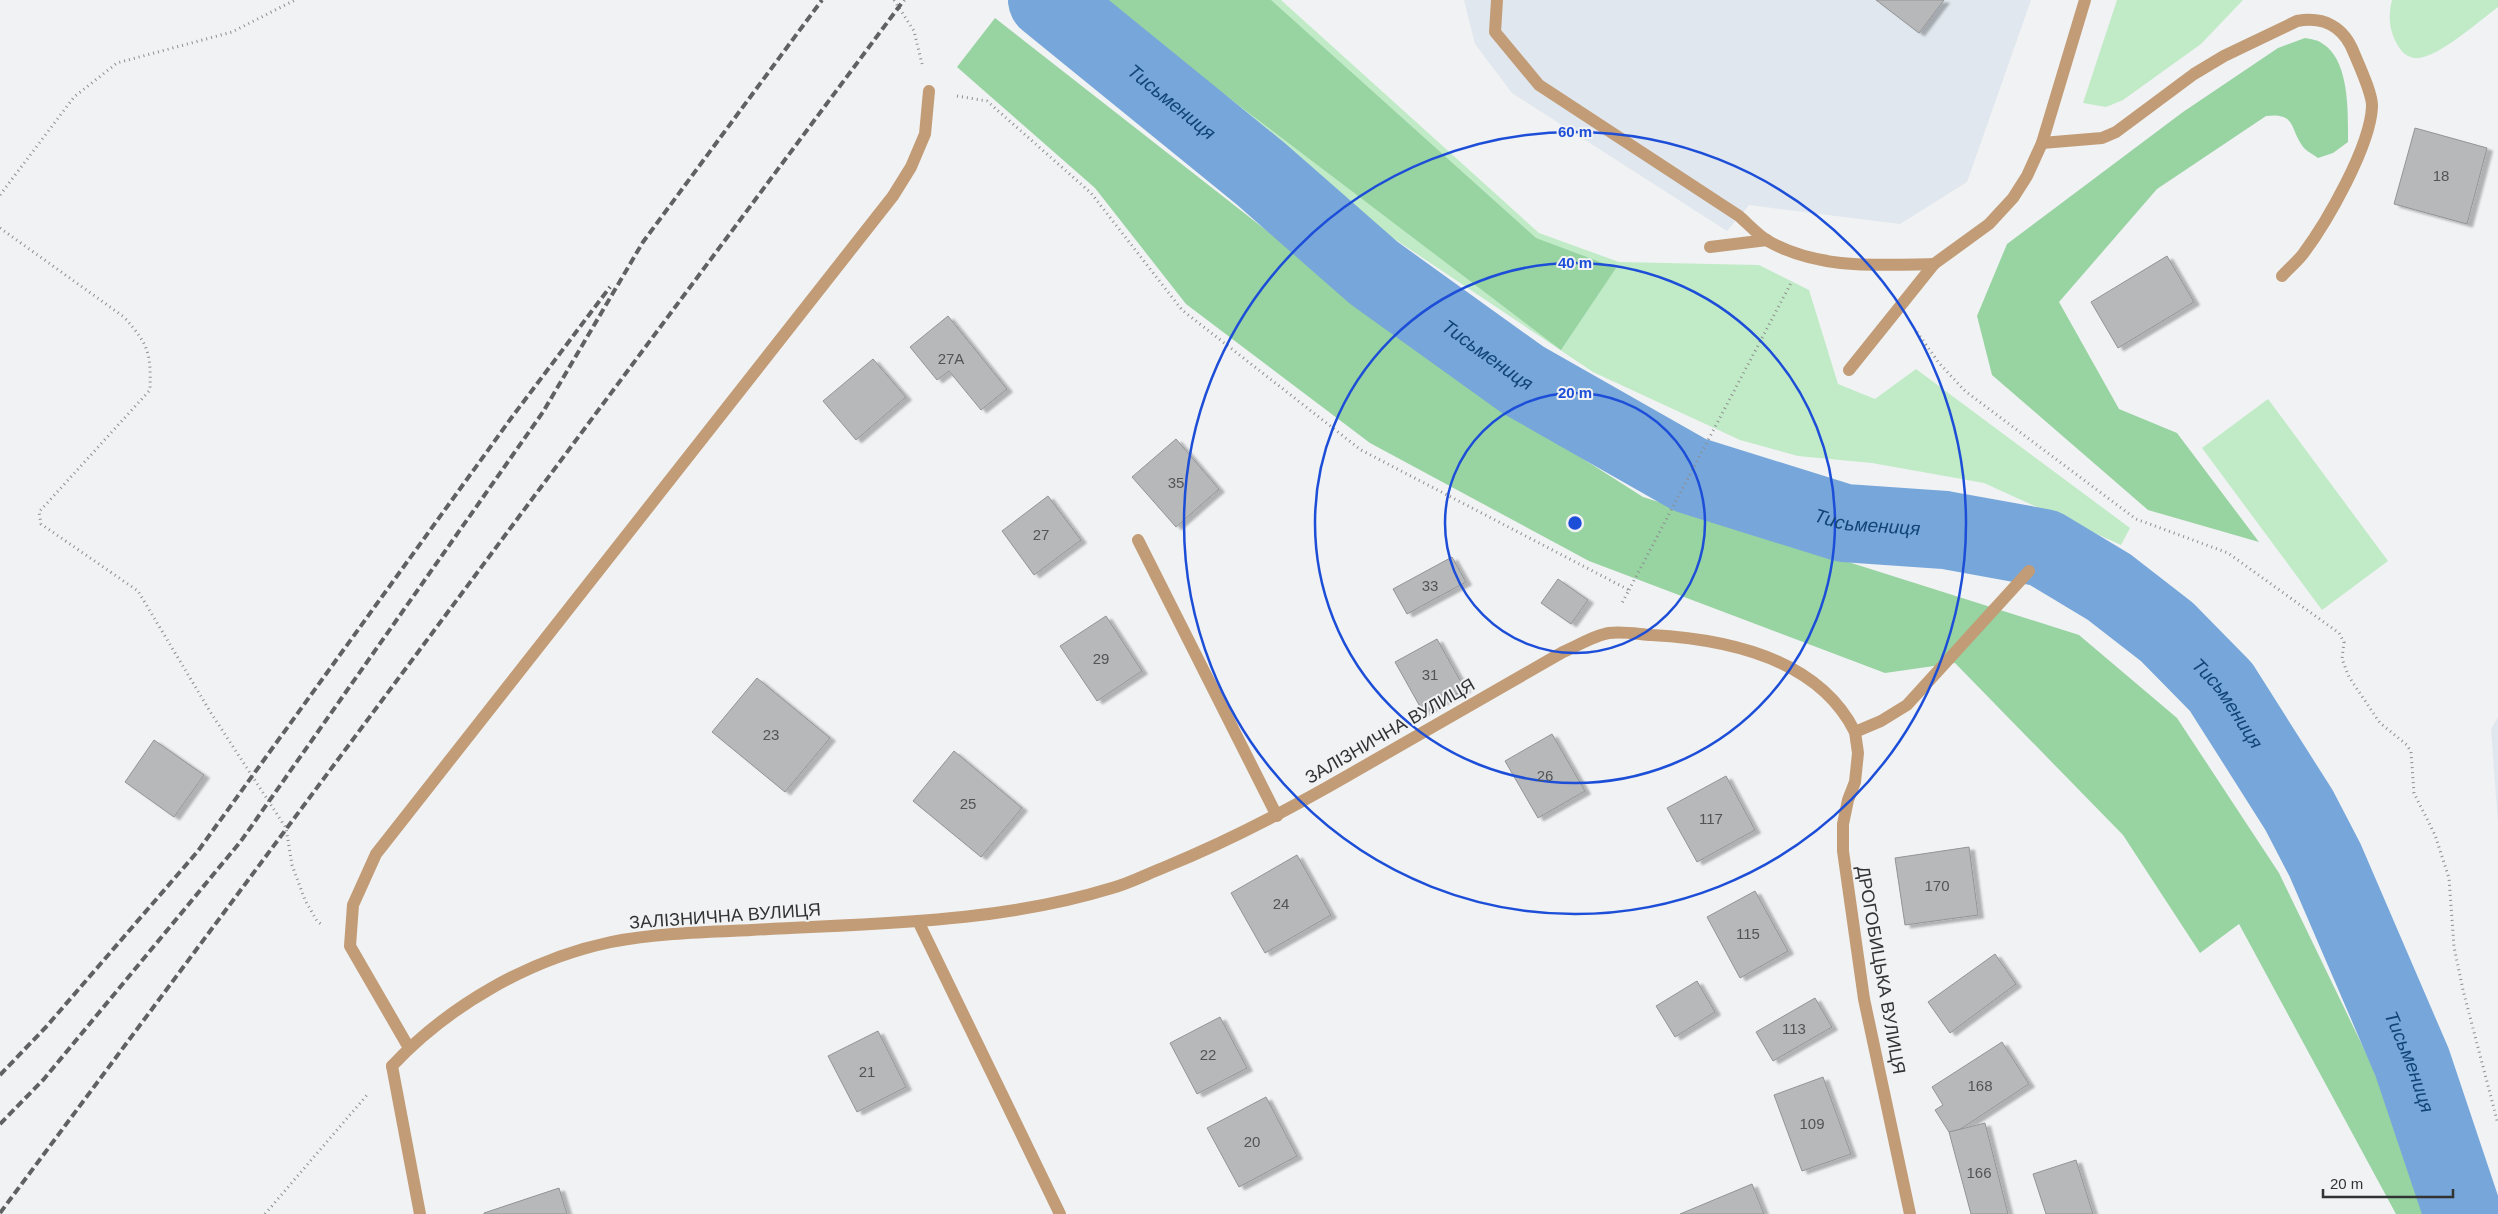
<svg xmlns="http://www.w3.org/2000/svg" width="2498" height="1214" font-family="Helvetica,sans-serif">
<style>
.built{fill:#e0e7ee}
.green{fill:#c1ebc7}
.forest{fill:#98d3a2}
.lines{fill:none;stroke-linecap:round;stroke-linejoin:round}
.river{stroke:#76a6da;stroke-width:78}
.building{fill:#b6b8b9;stroke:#939495;filter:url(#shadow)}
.path{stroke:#8e8f90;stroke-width:3;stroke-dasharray:1 4;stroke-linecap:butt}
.service{stroke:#c29c76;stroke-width:12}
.minor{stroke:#c29c76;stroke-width:12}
.rail{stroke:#606161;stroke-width:4;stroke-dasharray:8 4;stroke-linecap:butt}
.ring{fill:none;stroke:#1d4ed8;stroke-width:2.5}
.labels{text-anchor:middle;stroke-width:4;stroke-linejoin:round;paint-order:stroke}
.number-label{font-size:15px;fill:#535454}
.street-label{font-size:18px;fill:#323333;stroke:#f0f2f3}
.water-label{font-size:19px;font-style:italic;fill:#124575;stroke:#f0f2f3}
.centre{fill:#1d4ed8;stroke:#f0f2f3;stroke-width:2.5}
.ring-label{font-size:15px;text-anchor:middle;font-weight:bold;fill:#1d4ed8;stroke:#f0f2f3;stroke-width:4;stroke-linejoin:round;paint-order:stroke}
</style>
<defs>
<filter id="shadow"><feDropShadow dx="5.5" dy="3" stdDeviation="1" flood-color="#0004"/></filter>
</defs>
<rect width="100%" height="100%" fill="#f0f2f3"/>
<g class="built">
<path d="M1464 0H2031L1967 182 1900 224 1749 205 1727 231 1512 93 1475 44Z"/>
<path d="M2498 717V823L2491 729Z"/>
</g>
<g class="green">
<path d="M1109 0H1281L1539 233 1619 262 1759 265 1809 290 1838 384 1875 399 1916 369 2130 528 2121 545 1984 483 1872 463 1798 456 1740 440 1593 372 1384 232Z"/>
<path d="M2117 0H2243L2201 44 2123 100 2106 107 2083 103Z"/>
<path d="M2392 0H2498V7C2480 20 2435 61 2414 58 2405 56 2401 51 2397 44 2389 30 2388 15 2392 0Z"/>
<path d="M2268 399 2388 561 2322 610 2202 448Z"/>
</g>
<g class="forest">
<path d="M1100 0H1271L1536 238 1616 268 1561 350Z"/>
<path d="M995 18 1331 281 1478 392 1643 497 2079 635 2177 718 2279 873 2379 1080 2426 1214H2396L2239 924 2200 953 2123 835 1955 663 1885 673 1589 561 1370 443 1186 304 1095 188 957 67Z"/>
<path d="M2305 38C2310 39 2319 40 2323 44 2350 61 2348 114 2348 142L2333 153 2318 158C2314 155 2308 152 2305 149 2289 131 2298 112 2266 116L2157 189 2059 302 2119 409 2177 433 2259 542 2148 510 1992 375 1977 316 2007 244 2183 112 2278 48Z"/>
</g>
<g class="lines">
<path class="river" id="s1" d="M1047 0 1261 174 1374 273 1523 380 1690 475 1844 523 1945 530 2044 548 2109 587 2167 632 2221 687 2299 810 2325 860 2412 1062 2463 1214"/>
</g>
<g class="building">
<path d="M1876 0H1944L1919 33Z"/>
<path d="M2415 128 2487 148 2467 224 2394 204Z"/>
<path d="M2167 256 2194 302 2118 348 2091 302Z"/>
<path d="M948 316 1007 389 981 410 949 371 937 380 910 347Z"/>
<path d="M873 359 906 397 856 440 823 401Z"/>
<path d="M1176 439 1219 489 1176 527 1132 477Z"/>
<path d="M1048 496 1081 540 1034 575 1002 531Z"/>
<path d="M1452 557 1466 582 1407 614 1393 589Z"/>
<path d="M1558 579 1588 600 1571 624 1541 603Z"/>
<path d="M1106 616 1142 671 1097 701 1060 646Z"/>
<path d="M1437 639 1465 689 1423 712 1395 662Z"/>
<path d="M757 678 830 738 785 792 712 732Z"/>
<path d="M1552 734 1585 791 1538 818 1505 761Z"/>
<path d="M154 740 204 775 174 817 125 782Z"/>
<path d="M954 751 1022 808 981 857 913 801Z"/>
<path d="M1726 776 1755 830 1697 862 1667 808Z"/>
<path d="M1969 847 1978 915 1905 925 1895 858Z"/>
<path d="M1297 855 1331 915 1265 953 1231 893Z"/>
<path d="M1755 891 1788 951 1740 978 1707 917Z"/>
<path d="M1995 954 2016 984 1950 1033 1928 1002Z"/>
<path d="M1697 981 1715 1012 1675 1037 1656 1006Z"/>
<path d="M1815 998 1832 1027 1773 1061 1756 1032Z"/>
<path d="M1220 1017 1247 1068 1197 1094 1170 1043Z"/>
<path d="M878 1031 906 1087 857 1112 828 1056Z"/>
<path d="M2002 1042 2029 1084 1959 1130 1949 1132 1935 1110 1943 1105 1932 1087Z"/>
<path d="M1823 1077 1851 1154 1802 1171 1774 1095Z"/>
<path d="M1266 1097 1297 1156 1239 1187 1207 1128Z"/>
<path d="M1985 1123 2008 1214H1971L1949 1132Z"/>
<path d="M2076 1160 2093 1214H2046L2033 1174Z"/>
<path d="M1752 1184 1764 1214H1680Z"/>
<path d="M559 1188 567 1214H484V1213Z"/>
</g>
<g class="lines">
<g class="path">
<path d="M894 0 914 31 922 64"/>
<path d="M957 96 987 101 1091 193 1182 310 1361 450 1629 590 1622 603"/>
<path d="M0 195 74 97 117 63 232 32 295 0"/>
<path d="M0 228 124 317C149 345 151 353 150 390L39 512 41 524 138 591 211 713 286 828 292 865 305 900 317 921 322 925"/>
<path d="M1917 332 1939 363 1965 391 2136 519 2228 553 2339 633 2344 642 2342 659 2349 677 2380 723 2407 745 2411 752 2414 793 2435 835 2449 878 2454 947 2463 990 2498 1124"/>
<path d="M1629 590 1791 283"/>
<path d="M265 1214 367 1095"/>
</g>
<g class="service">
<path d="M1497 0 1495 32 1539 85 1739 216C1748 224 1758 235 1768 241 1819 270 1879 265 1934 264"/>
<path d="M2042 143 2102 138 2116 132 2194 74 2224 56 2297 21C2324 16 2344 27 2354 53 2359 65 2373 95 2372 107 2370 147 2327 222 2303 254 2297 262 2289 268 2282 276"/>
<path d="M1710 247 1767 240"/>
<path d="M1138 540 1277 816"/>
<path d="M409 1048 350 946 353 905 376 854 893 196 911 167 925 134 929 91"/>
<path d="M392 1066C449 1005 530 959 611 942 657 933 705 932 751 930 871 923 995 924 1112 888 1130 883 1147 874 1165 867 1229 841 1288 810 1347 776 1419 734 1491 693 1563 652 1577 646 1595 635 1609 633 1622 631 1638 634 1651 635 1727 639 1818 658 1855 732"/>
</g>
<g class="minor">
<path d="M1849 370 1934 264 1989 224 2013 198 2027 176 2042 143 2085 0"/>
<path d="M918 921 1060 1214"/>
<path d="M392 1066 420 1214"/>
<path d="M1910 1214 1864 999 1843 851V824L1848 800 1855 782 1858 753 1855 732 1881 721 1907 705 2029 571"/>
</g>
<g class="rail">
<path d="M0 1075 46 1027 198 851 512 417 610 287"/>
<path d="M0 1124 44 1079 241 841 543 412 643 242 822 0"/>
<path d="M0 1213 904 0"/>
</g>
</g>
<g class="ring">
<circle cx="1575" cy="523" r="130"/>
<circle cx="1575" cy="523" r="260"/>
<circle cx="1575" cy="523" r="391"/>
</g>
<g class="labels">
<g class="number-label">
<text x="2441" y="181">18</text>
<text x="951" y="364">27А</text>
<text x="1176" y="488">35</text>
<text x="1041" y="540">27</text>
<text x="1430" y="591">33</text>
<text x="1101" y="664">29</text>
<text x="1430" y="680">31</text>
<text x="771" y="740">23</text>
<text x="1545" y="781">26</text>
<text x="968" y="809">25</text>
<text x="1711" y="824">117</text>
<text x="1937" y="891">170</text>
<text x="1281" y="909">24</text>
<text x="1748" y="939">115</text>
<text x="1794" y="1034">113</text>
<text x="1208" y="1060">22</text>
<text x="867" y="1077">21</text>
<text x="1980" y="1091">168</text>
<text x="1812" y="1129">109</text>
<text x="1252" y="1147">20</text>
<text x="1979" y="1178">166</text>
</g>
<g class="street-label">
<text transform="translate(1390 731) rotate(-30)" y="6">ЗАЛІЗНИЧНА ВУЛИЦЯ</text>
<text transform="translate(725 916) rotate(-4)" y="6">ЗАЛІЗНИЧНА ВУЛИЦЯ</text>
<text transform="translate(1881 970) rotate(80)" y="6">ДРОГОБИЦЬКА ВУЛИЦЯ</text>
</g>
<g class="water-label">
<text dy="7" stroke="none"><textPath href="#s1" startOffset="161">Тисьмениця</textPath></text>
<text dy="7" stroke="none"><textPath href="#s1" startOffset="566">Тисьмениця</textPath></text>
<text dy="7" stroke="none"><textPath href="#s1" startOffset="986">Тисьмениця</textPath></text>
<text dy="7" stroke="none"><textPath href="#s1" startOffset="1408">Тисьмениця</textPath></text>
<text dy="7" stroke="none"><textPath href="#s1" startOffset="1812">Тисьмениця</textPath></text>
</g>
</g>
<circle cx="1575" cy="523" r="8" class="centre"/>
<g class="ring-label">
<text x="1575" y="137">60 m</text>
<text x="1575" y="268">40 m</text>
<text x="1575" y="398">20 m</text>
</g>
<path d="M2323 1189v8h130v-8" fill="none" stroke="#323333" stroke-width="2.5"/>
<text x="2330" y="1189" font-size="15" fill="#323333" stroke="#f0f2f3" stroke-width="4" paint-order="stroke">20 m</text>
</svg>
